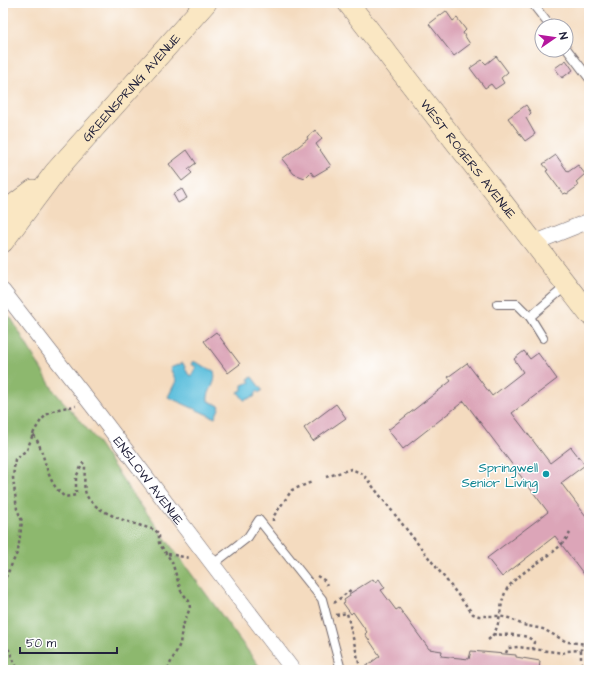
<svg xmlns="http://www.w3.org/2000/svg" width="592" height="673" font-family="'Architects Daughter',sans-serif">
<style>
.forest{fill:#8db86e;stroke:#586d54}
.water{fill:#5ec0dd;stroke:#40718c}
.building{fill:#dca5b8}
.lines{fill:none;stroke-linecap:round;stroke-linejoin:round}
.lane-casing{stroke:#6c6369;stroke-width:10}
.street-casing{stroke:#6c6369;stroke-width:16}
.secondary-casing{stroke:#6c6369;stroke-width:22}
.path{stroke:#6c6369;stroke-width:2.5;stroke-dasharray:3 3;stroke-linecap:butt}
.lane{stroke:#fff;stroke-width:8}
.street{stroke:#fff;stroke-width:15}
.secondary{stroke:#fae7c3;stroke-width:21}
.culture-dot{fill:#0f9aa8;stroke:#fff;stroke-width:1.5}
.labels{text-anchor:middle;stroke-width:3;stroke-linejoin:round;paint-order:stroke}
.street-label{font-size:13px;fill:#22223b;stroke:#fff}
.culture-label{font-size:13px;fill:#0d838f;stroke:#fff;text-anchor:end}
</style>
<rect width="100%" height="100%" fill="#fff"/>
<filter id="ink" filterUnits="userSpaceOnUse"><feTurbulence type="fractalNoise" baseFrequency=".025" numOctaves="2"/><feDisplacementMap in="SourceGraphic" scale="8" xChannelSelector="R" yChannelSelector="G"/><feConvolveMatrix kernelMatrix="1 2 1 2 8 2 1 2 1" color-interpolation-filters="sRGB"/></filter>
<filter id="wash" filterUnits="userSpaceOnUse"><feTurbulence type="fractalNoise" baseFrequency=".012" numOctaves="4" result="noise"/><feDisplacementMap in="SourceGraphic" scale="16" xChannelSelector="R" yChannelSelector="G"/><feGaussianBlur stdDeviation="0.9" result="paint"/><feColorMatrix in="noise" values="0 0 0 0 0 0 0 0 0 0 0 0 0 0 0 0 0 1.4 0 .05"/><feComposite in="paint" operator="in"/></filter>
<g filter="url(#wash)">
<rect width="100%" height="100%" fill="#f4dbbf"/>
<path class="forest" d="M3 312 11 318 54 391 94 437 129 489 262 670H3Z"/>
<g class="water">
<path d="M193 361 214 371C218 384 206 391 208 401L220 406 215 418 168 397 176 381 170 368 183 363 188 374 191 376 196 367 191 364Z"/>
<path d="M252 377 262 390 259 393 257 391 254 397 244 400 238 392 242 390V385L250 382 248 379Z"/>
</g>
<g id="blocks">
<g class="building">
<path d="M446 11 453 21 457 18 466 30 463 33 470 44 454 56 429 24Z"/>
<path d="M496 56 508 72 501 78 504 83 495 89 491 84 485 88 470 68 482 60 486 64Z"/>
<path d="M566 60 573 70 562 78 555 68Z"/>
<path d="M526 105 531 113 526 118 535 134 525 141 508 118Z"/>
<path d="M315 130 322 139 316 144 331 166 314 176 311 172 305 178 294 174 282 159 308 139 307 137Z"/>
<path d="M187 150 196 163 188 169 192 173 182 181 169 164Z"/>
<path d="M556 155 568 172 578 165 585 174 576 182 578 186 567 194 566 193 563 194 546 171 548 170 543 164Z"/>
<path d="M182 189 187 198 178 203 173 194Z"/>
<path d="M216 332 240 364 228 373 204 341Z"/>
<path d="M524 351 530 359 538 353 557 379 512 413 550 463 571 447 585 465 561 483 589 520V581L555 536 502 577 487 558 548 512 464 401 403 449 388 430 451 381 448 377 467 363 492 396 523 372 514 359Z"/>
<path d="M336 404 346 418 313 441 304 428Z"/>
<path d="M373 579 375 582 379 579 385 588 381 590 396 610 399 608 429 649 442 651 441 656 469 659 471 651 516 655V657L540 661 539 670H361L380 656 365 634 367 632 353 612 351 614 343 603 345 602 344 600 350 596 349 594Z"/>
</g>
</g>
</g>
<g filter="url(#ink)">
<use href="#blocks" fill-opacity="0" stroke="#6c6369" stroke-width="1"/>
<g class="lines">
<defs>
<g id="lane">
<path d="M532 3 550 26"/>
<path d="M566 48 589 78"/>
<path d="M497 304H517L530 317"/>
<path d="M543 338 530 317 566 286"/>
<path d="M212 565 248 537 259 520 322 599 341 670"/>
</g>
<g id="street">
<path d="M534 243 589 221"/>
<path id="s1" d="M3 291 94 408 293 670"/>
</g>
<g id="secondary">
<path id="s2" d="M348 3 589 314"/>
<path d="M3 213 33 190"/>
<path id="s3" d="M3 242 55 172 206 3"/>
</g>
</defs>
<use href="#lane" class="lane-casing"/>
<use href="#street" class="street-casing"/>
<use href="#secondary" class="secondary-casing"/>
<g class="path">
<path d="M33 434C44 412 52 409 76 406"/>
<path d="M326 477 351 469 363 474 473 614 479 616H498L509 618 523 625 543 629 567 642 589 644"/>
<path d="M273 521V517L292 490 312 482"/>
<path d="M168 554 190 558"/>
<path d="M317 576 324 580 327 585"/>
<path d="M3 583 18 551 22 521 17 509 13 478 15 459 27 450 33 434C47 452 43 480 65 497L76 495V477L83 463 85 466C85 474 83 486 86 494 94 514 136 524 155 530L159 534V543L172 562 181 591 189 601 190 608 182 628 180 644 167 670"/>
<path d="M334 603 352 589"/>
<path d="M336 615 347 613 360 667 349 670"/>
<path d="M493 634C503 636 527 632 534 642L533 649"/>
<path d="M488 640C504 628 497 601 509 586 527 565 556 557 570 533"/>
<path d="M3 645 9 650 18 670"/>
<path d="M581 650V660L584 670"/>
<path d="M506 653 508 648 518 647 563 653 567 651 581 650 582 645"/>
</g>
<use href="#lane" class="lane"/>
<use href="#street" class="street"/>
<use href="#secondary" class="secondary"/>
</g>
</g>
<circle class="culture-dot" cx="546" cy="474" r="4"/>
<g class="labels">
<g class="street-label">
<text dy="5" stroke="none"><textPath href="#s3" startOffset="201">GREENSPRING AVENUE</textPath></text>
<text dy="5" stroke="none"><textPath href="#s2" startOffset="197">WEST ROGERS AVENUE</textPath></text>
<text dy="5" stroke="none"><textPath href="#s1" startOffset="239">ENSLOW AVENUE</textPath></text>
</g>
<g class="culture-label">
<text x="538" y="472">Springwell<tspan x="538" dy="15">Senior Living</tspan></text>
</g>
</g>
<rect width="592" height="673" fill="none" stroke="#fff" stroke-width="16"/>
<g transform="translate(554 38) rotate(77)"><circle r="19" fill="#ffffff" stroke="#a7a7b1"/>
<path d="M0-3L7 15L0 10L-7 15Z" fill="#b5179e"/>
<text y="-6" font-size="11" font-weight="bold" text-anchor="middle" fill="#22223b">N</text>
</g>
<path d="M20 647v6h97v-6" fill="none" stroke="#22223b" stroke-width="2"/>
<text x="26" y="647" font-size="12" fill="#22223b" stroke="#ffffff" stroke-width="3" paint-order="stroke">50 m</text>
</svg>
